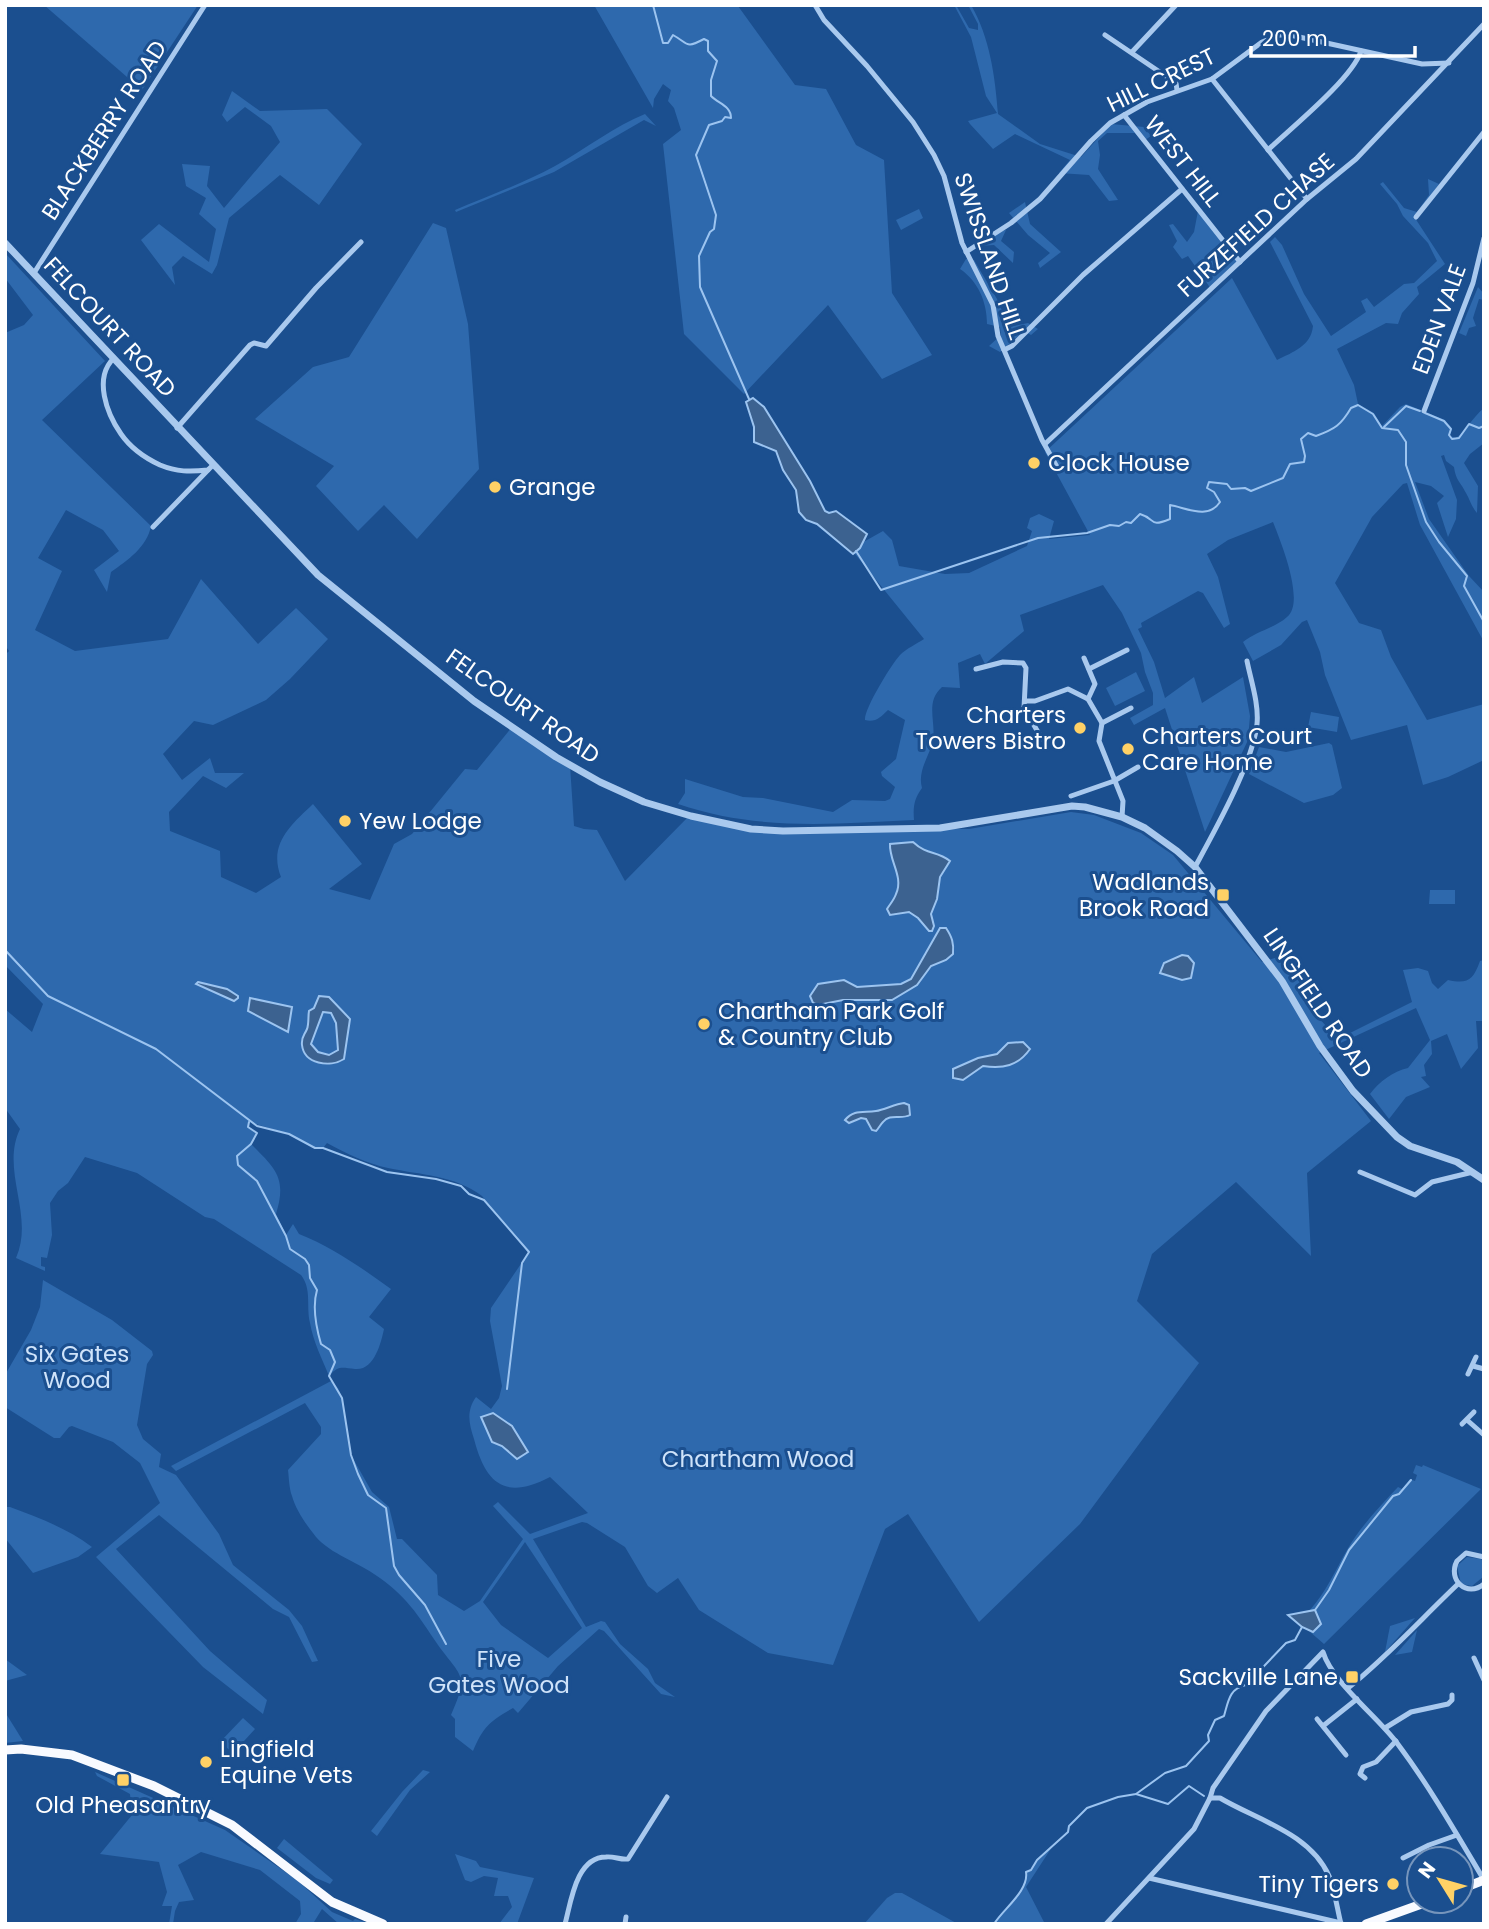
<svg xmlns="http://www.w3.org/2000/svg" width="1489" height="1929" font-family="Poppins,sans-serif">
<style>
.green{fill:#2e69ad;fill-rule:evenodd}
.water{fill:#3c6290;stroke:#9cc4f0;stroke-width:2;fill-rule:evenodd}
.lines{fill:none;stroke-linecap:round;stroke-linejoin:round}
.stream{stroke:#9cc4f0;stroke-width:2}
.minor{stroke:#a9c9ee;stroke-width:5}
.tertiary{stroke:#a9c9ee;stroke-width:7}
.trunk{stroke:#f8faff;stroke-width:9}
.poi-dot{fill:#ffd166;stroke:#1b4f8f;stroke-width:2.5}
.labels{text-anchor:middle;stroke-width:6;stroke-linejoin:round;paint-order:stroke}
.street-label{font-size:23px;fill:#fff;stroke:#1b4f8f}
.poi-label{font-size:23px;fill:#fff;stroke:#1b4f8f;text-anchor:start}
.park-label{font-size:23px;fill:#cfe3fa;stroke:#1b4f8f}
</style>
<rect width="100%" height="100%" fill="#1b4f8f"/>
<g class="green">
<path d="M44 5H198L142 90Z"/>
<path d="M594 5 738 6 795 85 826 89 856 145 884 160 892 293 932 355 882 379 828 305 744 394 684 334 663 144 681 130 674 108 668 101 671 90 663 84 654 99 653 108Z"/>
<path d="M954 5H956L969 28 978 30V24L968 5H971C990 38 995 76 998 114L1040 144 1081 157 1111 124 1144 127 1151 136 1142 142 1135 133H1107L1098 141 1100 155 1098 169 1118 200 1109 201 1089 175 1059 173 1070 160 1015 134 993 149 970 124 968 121 997 113 986 96 971 37Z"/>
<path d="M232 91 260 111 327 109 362 144 319 205 280 175 229 218 217 265 212 274 183 256 172 267 175 285 141 240 159 224 209 262 216 229 199 214 206 198 186 186 182 164 210 166 207 186 224 208 280 142 271 126 245 107 227 122 222 115Z"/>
<path d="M645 114 656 126 644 120 554 172 456 212 455 210C488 196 524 183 555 166 585 149 615 126 645 114Z"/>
<path d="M1428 179 1439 184 1415 218 1445 264 1417 287 1419 294 1402 313 1398 324 1386 323 1337 349 1354 385 1358 404 1374 413 1382 426 1400 407 1406 404 1445 420 1452 429 1450 436 1456 438C1466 431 1472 418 1484 408V443L1470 454 1464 463 1478 486 1477 513C1471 506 1470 500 1466 493 1460 481 1456 481 1454 467L1446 461 1444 455 1441 456 1457 500 1456 519 1448 537 1437 503 1444 496 1431 486 1415 482 1429 519 1469 576 1484 592V642L1420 525 1407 483 1403 484 1372 517 1335 583 1359 623 1381 630 1391 657 1427 720 1484 704V760L1448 777 1423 785 1407 725 1351 740 1325 675 1320 652 1307 620 1302 622 1281 645 1253 661 1243 642C1257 631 1275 628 1287 617 1306 602 1280 540 1273 522L1228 540 1207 554 1218 577 1230 624 1224 628 1203 593 1198 591 1141 623 1142 627 1138 629 1154 662 1165 698 1194 677 1202 703 1243 677 1250 716 1248 740 1205 832 1165 708 1134 725 1130 718 1153 705V693L1145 672 1141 653 1122 613 1103 585 1020 615 1024 631 985 664 980 654 958 663 960 688 942 687C925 702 936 721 933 740 930 756 917 770 922 788 914 799 913 807 914 820 832 824 757 831 678 804L685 793V779L743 797 763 798 833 812 852 800 885 801 890 799 895 787 882 776 881 772 896 759 905 720 888 710C881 717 875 723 865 720 864 709 891 665 900 655 906 649 916 644 924 639L851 549 883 531 892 540 899 566 945 574 969 573 1027 546 1032 531 1027 528 1030 518 1039 514 1054 521 1049 539 1090 535 1045 452 1232 278 1277 360C1293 352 1311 346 1313 326L1270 242 1275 237 1282 245 1304 294 1331 336 1366 312 1361 301 1367 298 1374 307 1404 284 1414 283 1437 261 1428 243 1403 216 1397 204 1380 184 1383 182 1404 208 1417 212 1429 195Z"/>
<path d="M1025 202 1030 224 1061 252 1040 268 1038 263 1050 253 1028 235 1009 213Z"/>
<path d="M919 209 923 218 901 230 896 220Z"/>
<path d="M1198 211 1240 262 1211 289 1188 256 1182 259 1173 247 1177 241 1169 225 1173 224 1187 242 1194 232ZM1218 248 1228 256 1230 263 1216 269 1213 266 1216 262 1210 256Z"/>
<path d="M433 223 446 228 468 324 479 469 417 539 384 505 358 531 316 486 334 466 255 419 313 367 349 357Z"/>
<path d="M1006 230 1001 241 1014 252 1013 263 994 245 978 246 990 233Z"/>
<path d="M5 253 105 361 42 420 151 526C147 547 128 560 111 572L107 592 94 570 119 551 103 530 66 510 38 558 62 571 35 630 75 651 168 639 201 579 258 644 296 608 328 639 290 679 266 700 213 725 194 721 163 754 182 780 210 758 215 773H244L226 788 203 776 169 812 170 831 220 851 221 877 256 893 281 877C268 844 291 825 313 804L362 864 329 889 370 900 394 844 412 834 465 769 477 770 512 727 570 765 574 826 584 829 597 830 625 881 689 816 751 829H969L1071 812 1094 815 1141 833 1173 855 1262 962 1281 956 1298 979 1316 1015 1338 1039 1412 1002 1403 970 1418 968 1428 971 1432 983 1438 989 1448 980C1467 984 1473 981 1480 961L1484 960V1021H1476L1478 1048 1461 1069 1447 1034 1431 1041 1432 1054 1424 1065 1426 1076 1421 1077 1430 1087 1406 1097 1389 1119 1370 1094C1379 1082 1393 1071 1408 1068L1430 1040 1416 1008 1319 1053 1371 1121 1307 1173 1311 1256 1236 1182 1152 1254 1137 1301 1199 1363 1080 1524 979 1622 908 1514 885 1529 833 1665 768 1653 699 1610 678 1578 657 1593 648 1586 625 1547 587 1523 582 1522 533 1539 586 1627 601 1621 605 1622 620 1644 648 1669 655 1683 675 1697 661 1694 604 1631 599 1629 558 1666 518 1713 513 1708C490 1721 483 1727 473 1751L455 1737V1719L451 1715C469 1674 462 1678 438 1645 417 1614 407 1596 374 1574 355 1561 326 1552 313 1533 305 1523 295 1508 292 1496 289 1488 289 1478 288 1470L321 1434V1427L305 1403 176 1471 171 1466 331 1381 338 1388 342 1398 351 1455 372 1492 389 1507 397 1539H402L437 1575 438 1595 464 1611 480 1601 523 1539 493 1506 498 1502 530 1534 588 1513 550 1477C506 1500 486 1485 474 1439 469 1424 466 1411 476 1397L491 1409 499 1398 502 1386 490 1321 491 1308 529 1252 482 1196C454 1175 421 1175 388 1168 368 1164 345 1153 327 1143L323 1148H315L289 1134 249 1122 248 1127 257 1133 251 1144C276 1169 287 1178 276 1214L286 1235 293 1224 299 1234C332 1247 362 1268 391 1289L369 1317 384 1329C381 1343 374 1371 355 1369 342 1368 339 1365 329 1376 322 1359 313 1341 310 1323 306 1306 312 1289 301 1275L214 1219 205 1217 137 1173 85 1157 68 1183 58 1191 50 1203 52 1235 47 1258 41 1257V1266L45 1267V1271L16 1258C35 1215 0 1171 20 1129L5 1108V1009L32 1032 43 1004 5 965V655L9 651 5 645V333L24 325 33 315 5 278ZM493 1413 512 1426 528 1452 517 1458 502 1446 492 1442 481 1417ZM525 1542 582 1628 548 1658 501 1625 483 1602Z"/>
<path d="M966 259 974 260 997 299 1009 327 1028 323 1038 329 1031 335 1024 331 1000 352 989 346 1001 335 1000 327 987 324C987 302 978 281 960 269Z"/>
<path d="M1478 287 1484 294V300L1479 299 1473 318 1476 326 1469 328 1466 336 1459 333Z"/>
<path d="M1136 672 1145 691 1115 706 1106 688Z"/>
<path d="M1311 712 1339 717 1337 732 1308 727Z"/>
<path d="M1329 743 1332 745 1342 788 1333 795 1304 803 1249 774 1259 747 1286 752Z"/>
<path d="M1430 890H1455V904H1429Z"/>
<path d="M43 1280 112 1320 152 1351 153 1355 147 1364 137 1425 143 1439 161 1454 159 1467 176 1475 219 1534 233 1565 289 1610 302 1626 318 1661 312 1662 289 1617 273 1609 159 1515 116 1549 210 1651 267 1700 263 1714 203 1667 96 1557 160 1503 140 1463 113 1442 72 1426 69 1427 60 1438H54L5 1407V1375L31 1330 40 1307Z"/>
<path d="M1416 1465 1422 1467 1423 1465 1481 1489 1324 1644 1309 1631 1313 1632 1315 1611 1310 1610C1326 1592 1335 1571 1347 1550 1360 1527 1380 1506 1398 1487L1402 1489 1410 1479 1415 1481 1417 1475 1413 1473Z"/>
<path d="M5 1507H10C39 1518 67 1528 92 1547L78 1557 33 1573 5 1538Z"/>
<path d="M1467 1557 1481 1559 1484 1563 1483 1577 1472 1586 1461 1584 1457 1566Z"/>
<path d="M1415 1618 1385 1652 1390 1626Z"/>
<path d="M1417 1630 1412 1652 1395 1655Z"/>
<path d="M5 1659 27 1675 5 1681Z"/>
<path d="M5 1712 23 1741 5 1743Z"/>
<path d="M243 1718 255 1729 233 1753 220 1742Z"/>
<path d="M423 1770 430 1772 410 1790 377 1836 371 1831 402 1792Z"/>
<path d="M95 1772 225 1830 297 1880 332 1912 353 1921 355 1919 371 1924H339L322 1909 314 1922 295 1924 301 1914 300 1901 260 1870 201 1852 178 1865 194 1900 179 1902 175 1911 173 1924H169L172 1906H162L167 1892 159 1862 100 1854 132 1815 130 1794 97 1776Z"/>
<path d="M284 1839 333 1880 330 1884 316 1878 277 1848Z"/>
<path d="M1054 1844 1026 1887 1045 1924H994C1003 1909 1029 1891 1026 1872L1031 1870 1037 1860Z"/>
<path d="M455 1854 476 1861 480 1867 534 1878 517 1924H499L512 1907 508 1896H494L498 1878 484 1876 471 1882 465 1880Z"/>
<path d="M895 1893H902L958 1924H864L887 1898Z"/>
</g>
<g class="water">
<path d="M753 398 764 407 810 481 825 511 829 513 836 511 867 534 860 548 853 554 817 524 806 520 799 512 796 490 783 470 776 451 754 442V427L746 402Z"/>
<path d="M913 842C928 856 936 850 950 861L940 877 937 899 931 914 934 926 932 931H929L918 918 909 912 890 915 887 909C890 904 894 900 896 894 904 877 889 861 890 844Z"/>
<path d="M940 928H946C952 937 954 943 953 954L946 960 931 966 917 985 892 1000H843L818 1005 813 1003 810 996 818 984 844 980 857 987 901 984 911 979Z"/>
<path d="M1182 955 1188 956 1194 963 1191 978 1182 980 1160 973 1164 963Z"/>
<path d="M198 982 227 989 238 996V998L234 1001 196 984Z"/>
<path d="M319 996 329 997 350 1019 344 1059C330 1068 304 1064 302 1045 301 1037 304 1036 307 1029 309 1024 308 1016 309 1011L314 1008ZM323 1012 331 1013 336 1023 338 1050 329 1055 318 1052 311 1044Z"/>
<path d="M250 998 292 1007 288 1032 248 1011Z"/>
<path d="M1023 1042 1030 1049C1018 1066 1003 1069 983 1066L963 1080 953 1078V1069L978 1058 997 1054 1008 1043Z"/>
<path d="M904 1103 909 1105 910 1115C901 1120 890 1113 883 1122 880 1125 879 1128 876 1131L872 1130 866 1119 861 1118 849 1123 845 1120C854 1109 864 1113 876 1111 884 1110 895 1104 904 1103Z"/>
<path d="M493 1413 512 1426 528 1452 517 1459 502 1446 492 1442 481 1417Z"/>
<path d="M1315 1610 1321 1624 1313 1632 1302 1627 1288 1615Z"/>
</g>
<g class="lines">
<g class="stream">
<path d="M653 5 663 43H668L673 35C689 44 685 49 704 39L708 41V51L717 61 711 80V96C719 104 731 106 731 118L725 117 722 121 709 125 696 155 716 215 714 229 710 232 699 256 700 287 749 399"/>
<path d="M1425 413 1444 421 1451 429 1449 435 1452 439 1459 438 1469 424 1479 428 1484 426"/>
<path d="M1384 427 1406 406 1420 411"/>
<path d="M856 551 881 590 1038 538 1087 533 1110 525 1119 526 1126 522 1131 523 1140 514C1157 519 1148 528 1170 519V505C1187 508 1208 520 1220 502L1214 492 1207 488 1209 482 1227 484 1231 489 1245 488 1251 491 1283 478 1290 464 1304 462 1305 456 1301 439 1308 433 1316 436C1335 429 1341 425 1351 408L1358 405 1373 414 1382 428 1398 430 1406 442V465L1426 522 1439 542 1467 576 1464 586 1484 622"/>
<path d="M5 950 48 996 156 1049 257 1126 289 1134 315 1148H323L387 1172 436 1179 461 1186 469 1194 484 1200 529 1252 522 1263 507 1389"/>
<path d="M249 1122 248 1127 257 1133 251 1144 237 1156 238 1165 257 1181 286 1236 290 1249 305 1259 309 1265 310 1278 317 1290C312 1307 316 1327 321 1344L330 1350 335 1362 329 1376 342 1398 351 1455 358 1474 368 1495 386 1508 394 1566 399 1575 425 1605 446 1644"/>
<path d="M1315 1610 1329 1590 1349 1550 1393 1496 1399 1494 1411 1480"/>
<path d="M1136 1794 1168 1804 1189 1786 1204 1796"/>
<path d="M994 1924C1003 1909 1029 1891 1026 1872L1031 1870 1037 1860 1068 1832 1069 1826 1087 1808 1118 1797 1136 1794 1165 1773 1186 1766 1209 1741 1208 1735 1215 1720 1224 1716C1228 1703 1229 1688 1246 1685L1286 1643 1295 1640 1302 1627"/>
</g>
<g class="minor">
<path d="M815 5 824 20 867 66 913 122 934 155 944 176 962 243 993 305 998 336 1004 350 1042 440 1057 467"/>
<path d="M1105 35 1176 83 1177 90"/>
<path d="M1132 52 1176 5"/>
<path d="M1212 79 1307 199"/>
<path d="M1124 115 1240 262"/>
<path d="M1268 150C1291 128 1352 79 1361 51"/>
<path d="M1416 217 1484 132"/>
<path d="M966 252 1011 223 1040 199 1091 141 1110 123 1147 102 1212 79 1262 42 1280 35H1290L1422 64 1449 63"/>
<path d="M34 273 205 5"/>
<path d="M1004 350 1012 346 1083 275 1182 189"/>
<path d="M114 358C93 378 107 414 121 434 130 447 145 458 160 465 177 472 190 472 208 470L213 465"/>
<path d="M1424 411 1473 283 1484 238"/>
<path d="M177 428 250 345 254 343 266 346 316 288 361 242"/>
<path d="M1045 444 1307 199 1356 159 1484 24"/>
<path d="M153 527 208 470"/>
<path d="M1084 658 1095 684 1088 699"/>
<path d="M976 669 1003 662 1023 663 1026 668 1024 708 1042 739"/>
<path d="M1089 669 1127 650"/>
<path d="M1025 701H1035L1068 689 1088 699 1102 723 1099 741 1123 801 1122 817"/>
<path d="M1102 723 1131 708"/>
<path d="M1071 796 1114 781 1138 767"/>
<path d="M1195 867C1214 832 1253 763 1257 724 1259 704 1251 681 1247 661"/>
<path d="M1360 1172 1415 1195 1432 1182 1473 1172"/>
<path d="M1473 1366 1484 1369"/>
<path d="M1468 1374 1476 1357"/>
<path d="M1467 1420 1484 1435"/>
<path d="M1462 1424 1474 1412"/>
<path d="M1484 1557 1466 1553 1457 1561C1447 1580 1467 1598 1484 1584"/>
<path d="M1474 1658 1484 1680"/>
<path d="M1348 1688C1388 1656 1421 1619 1458 1584"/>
<path d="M1317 1719 1346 1755"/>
<path d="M1323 1726 1357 1699"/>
<path d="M1385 1728 1411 1712 1448 1704 1452 1700V1695"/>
<path d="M1365 1778 1360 1774 1363 1767 1376 1762 1396 1741"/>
<path d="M1210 1798H1220C1257 1820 1310 1833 1329 1876 1335 1891 1337 1908 1341 1924"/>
<path d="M1403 1858 1429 1845 1457 1835"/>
<path d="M1149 1878 1341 1923"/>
<path d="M565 1924C571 1902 576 1857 606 1857 614 1856 620 1860 628 1859L667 1797"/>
<path d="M625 1924 626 1917"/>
<path d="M1106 1924 1194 1829 1210 1798 1213 1788 1266 1711 1323 1652C1332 1682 1378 1717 1397 1743 1430 1787 1456 1833 1484 1880"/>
</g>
<path class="tertiary" d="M5 243 318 575 474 701 556 757 600 782 644 802 691 816 751 829 783 831 940 828 1072 806 1085 807 1122 817 1145 828 1177 851 1195 867 1282 981 1320 1046 1353 1091 1397 1137 1410 1146 1457 1162 1484 1180"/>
<g class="trunk">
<path d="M5 1750 21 1749 72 1755 154 1786 232 1825 332 1902 383 1924"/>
<path d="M1461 1889 1484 1880"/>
<path d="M1366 1924 1430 1901"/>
</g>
</g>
<g class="poi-dot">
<circle cx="1034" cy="463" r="7"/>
<circle cx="495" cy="487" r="7"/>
<circle cx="1080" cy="728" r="7"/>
<circle cx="1128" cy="749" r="7"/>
<circle cx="345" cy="821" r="7"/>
<rect x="1216" y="888" width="14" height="14" rx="3.5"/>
<circle cx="704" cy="1024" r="7"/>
<rect x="1345" y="1670" width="14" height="14" rx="3.5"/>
<circle cx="206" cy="1762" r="7"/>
<rect x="116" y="1773" width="14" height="14" rx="3.5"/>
<circle cx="1393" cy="1884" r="7"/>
</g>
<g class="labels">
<g class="street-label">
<text transform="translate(1161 80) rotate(-26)" y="8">HILL CREST</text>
<text transform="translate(104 130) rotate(-57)" y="8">BLACKBERRY ROAD</text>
<text transform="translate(1183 161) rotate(52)" y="8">WEST HILL</text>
<text transform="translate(1256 225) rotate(-42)" y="8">FURZEFIELD CHASE</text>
<text transform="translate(990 256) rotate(71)" y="8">SWISSLAND HILL</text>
<text transform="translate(1439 319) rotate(-70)" y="8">EDEN VALE</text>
<text transform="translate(110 327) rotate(47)" y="8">FELCOURT ROAD</text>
<text transform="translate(523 706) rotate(35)" y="8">FELCOURT ROAD</text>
<text transform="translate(1318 1003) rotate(56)" y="8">LINGFIELD ROAD</text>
</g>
<g class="poi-label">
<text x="1048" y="471">Clock House</text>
<text x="509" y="495">Grange</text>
<text x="1066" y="723" text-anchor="end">Charters<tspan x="1066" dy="26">Towers Bistro</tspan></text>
<text x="1142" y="744">Charters Court<tspan x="1142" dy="26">Care Home</tspan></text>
<text x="359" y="829">Yew Lodge</text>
<text x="1209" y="890" text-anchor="end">Wadlands<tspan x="1209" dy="26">Brook Road</tspan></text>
<text x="718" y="1019">Chartham Park Golf<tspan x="718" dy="26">&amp; Country Club</tspan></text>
<text x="1338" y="1685" text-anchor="end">Sackville Lane</text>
<text x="220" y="1757">Lingfield<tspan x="220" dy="26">Equine Vets</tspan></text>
<text x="123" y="1813" text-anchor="middle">Old Pheasantry</text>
<text x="1379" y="1892" text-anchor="end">Tiny Tigers</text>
</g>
<g class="park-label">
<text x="77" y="1362">Six Gates<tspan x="77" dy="26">Wood</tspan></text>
<text x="758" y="1467">Chartham Wood</text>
<text x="499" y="1667">Five<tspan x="499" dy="26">Gates Wood</tspan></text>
</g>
</g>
<rect width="1489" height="1929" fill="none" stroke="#ffffff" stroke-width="14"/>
<g transform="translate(1440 1880) rotate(307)"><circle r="33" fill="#1b4f8f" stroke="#7695bc" stroke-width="2"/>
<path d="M0-5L12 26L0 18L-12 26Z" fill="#ffd166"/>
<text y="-10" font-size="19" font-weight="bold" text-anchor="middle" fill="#ffffff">N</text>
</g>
<path d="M1251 46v10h164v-10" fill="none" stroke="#ffffff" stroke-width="3.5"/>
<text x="1262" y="46" font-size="21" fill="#ffffff" stroke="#1b4f8f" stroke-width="5" paint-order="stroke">200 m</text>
</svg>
